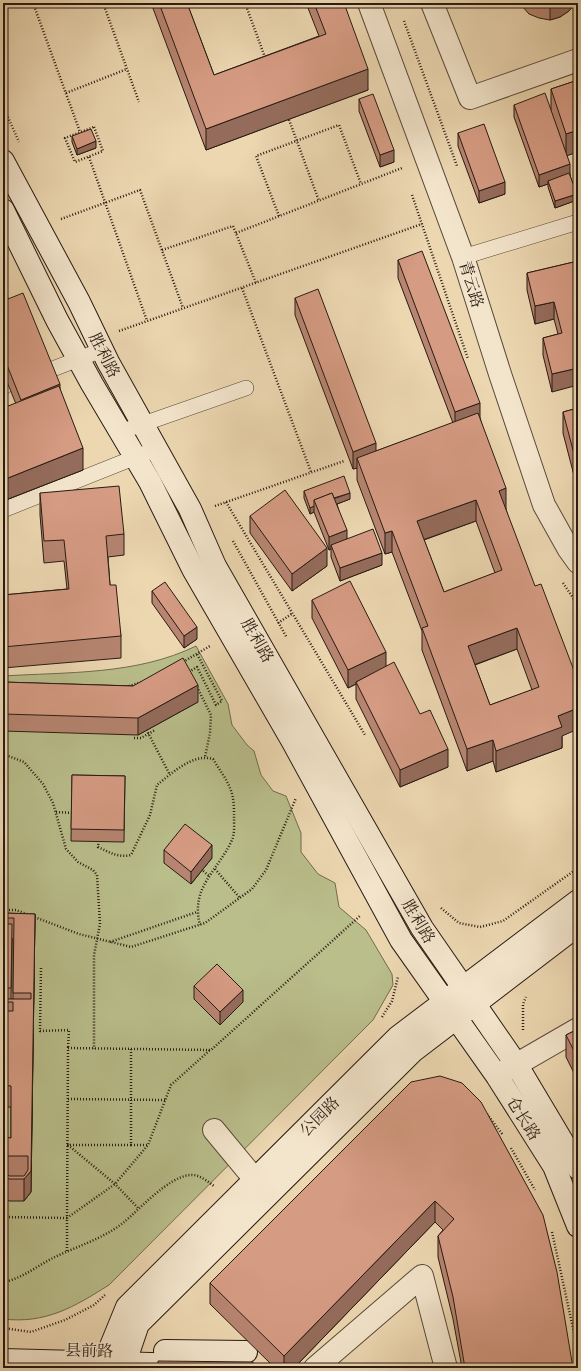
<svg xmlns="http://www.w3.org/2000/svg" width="581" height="1371" font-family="'EB Garamond','Noto Serif SC',serif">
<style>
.green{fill:#b9be8b;stroke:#706c4e}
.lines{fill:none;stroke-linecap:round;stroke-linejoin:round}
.lane-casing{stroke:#594a3a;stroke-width:16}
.street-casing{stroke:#594a3a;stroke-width:24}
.secondary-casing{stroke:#281b12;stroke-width:24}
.path{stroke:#281b12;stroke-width:2.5;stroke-dasharray:1 2;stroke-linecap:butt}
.lane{stroke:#f3e5cc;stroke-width:15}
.street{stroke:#f3e5cc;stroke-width:22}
.secondary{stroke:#f3e5cc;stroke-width:22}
.wall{fill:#b78571;stroke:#281b12;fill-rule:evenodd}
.shaded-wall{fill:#956c5c;stroke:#281b12}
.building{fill:#d59b83;stroke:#281b12;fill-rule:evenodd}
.labels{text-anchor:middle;stroke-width:3;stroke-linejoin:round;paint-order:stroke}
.street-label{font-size:16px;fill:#281b12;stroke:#f3e5cc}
</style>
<rect width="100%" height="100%" fill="#ecd7b1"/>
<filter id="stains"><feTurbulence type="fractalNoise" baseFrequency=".005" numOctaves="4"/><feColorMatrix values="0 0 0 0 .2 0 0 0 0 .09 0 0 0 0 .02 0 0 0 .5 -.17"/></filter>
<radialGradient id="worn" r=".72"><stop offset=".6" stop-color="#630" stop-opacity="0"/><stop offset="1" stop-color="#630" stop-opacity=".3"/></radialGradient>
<path class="green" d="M196 646 228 704 232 725 247 745 254 751 261 775 273 791 286 796 301 833V852L318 874 335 883 339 907 366 930 392 974 393 985 373 1020 109 1285C74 1307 46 1324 3 1319V676C67 672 137 675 196 646Z"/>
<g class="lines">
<defs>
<g id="lane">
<path d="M463 257 578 222"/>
<path d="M50 370 102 350"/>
<path d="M3 387 5 386"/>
<path d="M120 432 246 388"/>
<path d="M3 510 156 449"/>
</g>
<g id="street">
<path d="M369 3 463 257 500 374 544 505 568 548 578 562"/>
<path d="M432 3 470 98 578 60"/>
<path d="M500 1074 578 1029"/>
<path d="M214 1130 267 1194"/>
<path d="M315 1368 422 1276 446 1368"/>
</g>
<g id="secondary">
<path d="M3 161 79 302 108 362 190 509 215 566 422 928 516 1064 578 1168"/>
<path d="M3 210 57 320 92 384 150 482 193 569 293 742 401 940 497 1076 554 1166 578 1226"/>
<path d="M165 1351 246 1352"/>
<path d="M3 1360 188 1365"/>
<path d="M102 1368 127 1307 398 1037 578 901"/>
<path d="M123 1368 138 1324 413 1051 578 925"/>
</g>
</defs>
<use href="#lane" class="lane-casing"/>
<use href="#street" class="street-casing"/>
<use href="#secondary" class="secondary-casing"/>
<g class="path">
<path d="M33 3 80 132"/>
<path d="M103 3 139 102"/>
<path d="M245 3 266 60"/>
<path d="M404 21 457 166"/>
<path d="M66 93 127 69"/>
<path d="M3 106 19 142"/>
<path d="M288 117 319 201"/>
<path d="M94 127 103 151 75 162 65 138Z"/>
<path d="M89 157 147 321"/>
<path d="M412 195 468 359"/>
<path d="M279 216 256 156 339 125 361 184"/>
<path d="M61 219 140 190 183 308"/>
<path d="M236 233 402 168"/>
<path d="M162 250 233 226 256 283"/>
<path d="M242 288 311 472"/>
<path d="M119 331 422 224"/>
<path d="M226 502 365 735"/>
<path d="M215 506 344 461"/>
<path d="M233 541 287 638"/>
<path d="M563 583 578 605"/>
<path d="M278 623 293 613"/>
<path d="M183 662 210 646"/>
<path d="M189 672 197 667 216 705 222 701 197 654"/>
<path d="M126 687 142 682"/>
<path d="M197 687 211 715 210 733 205 757"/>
<path d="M145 727 170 775"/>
<path d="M134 738H141L155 730"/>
<path d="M3 754 24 762 43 784 53 803 66 849 78 862 93 870 97 875 100 924 94 955V1049"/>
<path d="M56 812 73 813"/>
<path d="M99 838 98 847C109 852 118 858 131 855L150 815 157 785C172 773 193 753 213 759 219 769 226 778 230 788 234 797 234 807 234 816 234 823 235 833 232 840 218 871 190 887 200 925"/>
<path d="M201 869 210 877"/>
<path d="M215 869 240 898"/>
<path d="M441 908 459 923 480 927 503 921 578 868"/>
<path d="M3 910H16L79 934 131 947 205 923 252 889 266 870 296 798"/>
<path d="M110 942 197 912"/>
<path d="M41 968 40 1031 69 1030 68 1048"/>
<path d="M382 1017 392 1001 398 977"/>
<path d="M523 1030V1004L526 997"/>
<path d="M68 1099 165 1100"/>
<path d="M487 1114 503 1135"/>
<path d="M67 1145H131V1049"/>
<path d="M68 1145 115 1184 139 1209"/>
<path d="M131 1145H148L171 1085 210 1050"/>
<path d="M511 1148 535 1190"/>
<path d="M3 1217 67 1218 68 1048 211 1050 361 915"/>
<path d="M552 1232 578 1351"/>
<path d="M67 1251V1218L115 1184 148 1145"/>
<path d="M3 1282C22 1279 38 1265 55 1257 78 1246 102 1239 123 1223 140 1209 168 1177 190 1175 199 1174 207 1181 214 1186"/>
<path d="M3 1328 31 1332 65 1320 94 1305 105 1295"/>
</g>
<use href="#lane" class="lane"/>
<use href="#street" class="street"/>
<use href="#secondary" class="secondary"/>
</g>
<g class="wall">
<path d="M151 3H187L214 75 319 36 306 3H344L368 90 206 150Z"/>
<path d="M520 3H575L569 11 560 17 550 20 539 18 529 14 522 6Z"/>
<path d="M578 80V152L567 155 570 175 577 200 555 208 548 187V184L539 187 514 117V105L551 110V89Z"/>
<path d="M359 99 394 162 380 167 359 111Z"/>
<path d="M458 133 505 194 479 203 458 146Z"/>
<path d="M72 136 96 148 77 155 72 142Z"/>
<path d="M398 260 480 418 506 509 562 736V748L496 772 493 761 467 771 422 650V631L392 552 385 554 357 480V468L353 469 295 315V298L376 451 453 423 398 278ZM476 521 495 573 444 592 424 540ZM517 649 532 690 490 705 475 665Z"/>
<path d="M578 261 552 392 543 355V338L558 334 554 319 535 324 527 290V273Z"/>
<path d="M3 287 8 299 60 389 83 470 3 501V408L16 404 3 372Z"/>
<path d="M578 408V491L563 433V412Z"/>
<path d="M304 491 350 499 337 504 347 539 382 565 340 581 331 557V549L329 550 314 512 310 514 304 498Z"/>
<path d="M40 493 124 534V555L108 557 110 585 121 636V658L3 668V595L67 589 64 561 44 563 40 515Z"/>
<path d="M250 516 327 566 292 591 250 533Z"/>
<path d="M152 591 197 639 184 648 152 603Z"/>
<path d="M312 600 386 666 448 767 400 787 356 699V684L348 688 312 618Z"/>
<path d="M3 682 133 686 198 702 138 735 3 731Z"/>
<path d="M72 775 125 776 124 842 71 841Z"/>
<path d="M164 850 212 858 191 884 164 863Z"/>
<path d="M3 913 35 914 31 1192 24 1201H9L3 1195V1135L4 1137 11 1138V1107H3ZM12 939H13V999H11Z"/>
<path d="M194 986 243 1002 220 1025 194 999Z"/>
<path d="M578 1029V1081L566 1057V1035Z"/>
<path d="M411 1082 573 1368H462L453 1319 438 1257V1236L443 1230 435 1222 294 1368H275L210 1304V1283Z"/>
</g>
<g class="shaded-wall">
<path d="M563 3H575L569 11 560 17 550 20V7Z"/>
<path d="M368 69V90L206 150V129Z"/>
<path d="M578 130V152L566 156V134Z"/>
<path d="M96 141V148L77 155V149Z"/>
<path d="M394 150V162L380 167V155Z"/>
<path d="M570 164V177L548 181V184L539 187V175Z"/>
<path d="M505 182V194L479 203V191Z"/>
<path d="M577 194V200L555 208V201Z"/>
<path d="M554 302V319L535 324V306Z"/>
<path d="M578 368V385L552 392V374Z"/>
<path d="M60 384V402L21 417V400Z"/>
<path d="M480 403V421L455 430V412Z"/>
<path d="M376 443V461L357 458V468L353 469V452Z"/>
<path d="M83 448V470L3 501V480Z"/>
<path d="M506 488V509L499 512V491Z"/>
<path d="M350 493V499L319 511 316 505Z"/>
<path d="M476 500V521L417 542V521Z"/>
<path d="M314 506V512L310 514V508Z"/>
<path d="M347 530V543L331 545V549L329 550V537Z"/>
<path d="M392 531V552L385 554V533Z"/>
<path d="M327 548V566L292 591V574Z"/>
<path d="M382 553V565L340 581V568Z"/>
<path d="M197 627V639L184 648V636Z"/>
<path d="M517 628V649L468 667V646Z"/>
<path d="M386 652V669L356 682V684L348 688V670Z"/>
<path d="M198 685V702L138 735V718Z"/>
<path d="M578 708V729L562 736V748L496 772V751L558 716Z"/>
<path d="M493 740V761L467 771V749Z"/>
<path d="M448 749V767L400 787V770Z"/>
<path d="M212 845V858L191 884V872Z"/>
<path d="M35 914 31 1192 24 1201V1179L31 1171Z"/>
<path d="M243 990V1002L220 1025V1012Z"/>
<path d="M435 1201V1222L294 1368H284V1356Z"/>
</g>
<g class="building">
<path d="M159 3H187L214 75 326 34 314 3H344L368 69 206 129Z"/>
<path d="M533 3H563L560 5 550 7 539 6Z"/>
<path d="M578 80V130L566 134 551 89Z"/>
<path d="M545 93 570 164 539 175 514 105Z"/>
<path d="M373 94 394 150 380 155 359 99Z"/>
<path d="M484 124 505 182 479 191 458 133Z"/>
<path d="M91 129 96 141 77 149 72 136Z"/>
<path d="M569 173 577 194 555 201 548 181Z"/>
<path d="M422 251 480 403 455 412 398 260Z"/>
<path d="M578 261V368L552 374 543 338 562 333 554 302 535 306 527 273Z"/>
<path d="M3 287 8 298 3 300Z"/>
<path d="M318 289 376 443 353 452 295 298Z"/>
<path d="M23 293 60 384 21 400 3 355V301Z"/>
<path d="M59 386 83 448 3 480V408Z"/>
<path d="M578 408V469L563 412Z"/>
<path d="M478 413 506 488 499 491 535 586 541 584 578 681V708L558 716 562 727 496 751 493 740 467 749 422 628 428 626 392 531 385 533 357 458ZM476 500 502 570 444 592 417 521ZM517 628 539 687 490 705 468 646Z"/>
<path d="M344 476 350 493 334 498 332 493 314 500V506L310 508 304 491Z"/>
<path d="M119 486 124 534 106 536 110 585H116L121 636 3 647V595L69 589 64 540 44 541 40 493Z"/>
<path d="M285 490 327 548 292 574 250 516Z"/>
<path d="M332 493 347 530 329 537 314 500Z"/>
<path d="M373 529 382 553 340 568 331 545Z"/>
<path d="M350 581 386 652 348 670 312 600Z"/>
<path d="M165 582 197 627 184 636 152 591Z"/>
<path d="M183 658 198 685 138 718 3 714V682L133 686Z"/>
<path d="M394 662 420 714 430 710 448 749 400 770 356 682Z"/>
<path d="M72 775 125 776 124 830 71 829Z"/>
<path d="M185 824 212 845 191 872 164 850Z"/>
<path d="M3 913 35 914 31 1171 24 1179H9L3 1174V1135H4V1137L11 1138V1086L3 1085V1011H13V1002H3V999H31V993H13L14 918H3ZM4 1156H28V1170L24 1176H9L4 1170Z"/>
<path d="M3 924H12L11 988H3Z"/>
<path d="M217 964 243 990 220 1012 194 986Z"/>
<path d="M578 1029V1059L566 1035Z"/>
<path d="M440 1076 462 1083 481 1102 543 1215 557 1272 573 1368H465L453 1297 438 1236 454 1219 435 1201 284 1356 210 1283 411 1082Z"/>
<path d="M158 1361 253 1362V1368H158Z"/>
</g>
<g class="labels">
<g class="street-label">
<text transform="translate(472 284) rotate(73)" y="6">青云路</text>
<text transform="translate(105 355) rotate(63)" y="6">胜利路</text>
<text transform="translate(258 640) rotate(60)" y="6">胜利路</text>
<text transform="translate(419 921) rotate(59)" y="6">胜利路</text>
<text transform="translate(319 1116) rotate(-45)" y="6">公园路</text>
<text transform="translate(524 1118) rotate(58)" y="6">仓长路</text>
<text transform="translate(89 1350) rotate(1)" y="6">县前路</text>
</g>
</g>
<rect width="581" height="1371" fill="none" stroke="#ecd7b1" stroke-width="16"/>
<rect x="4" y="4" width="573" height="1363" fill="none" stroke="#281b12" stroke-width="2"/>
<rect x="8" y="8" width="565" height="1355" fill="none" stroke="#281b12"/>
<rect width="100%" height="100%" filter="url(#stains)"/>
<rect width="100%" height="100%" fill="url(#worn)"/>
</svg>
